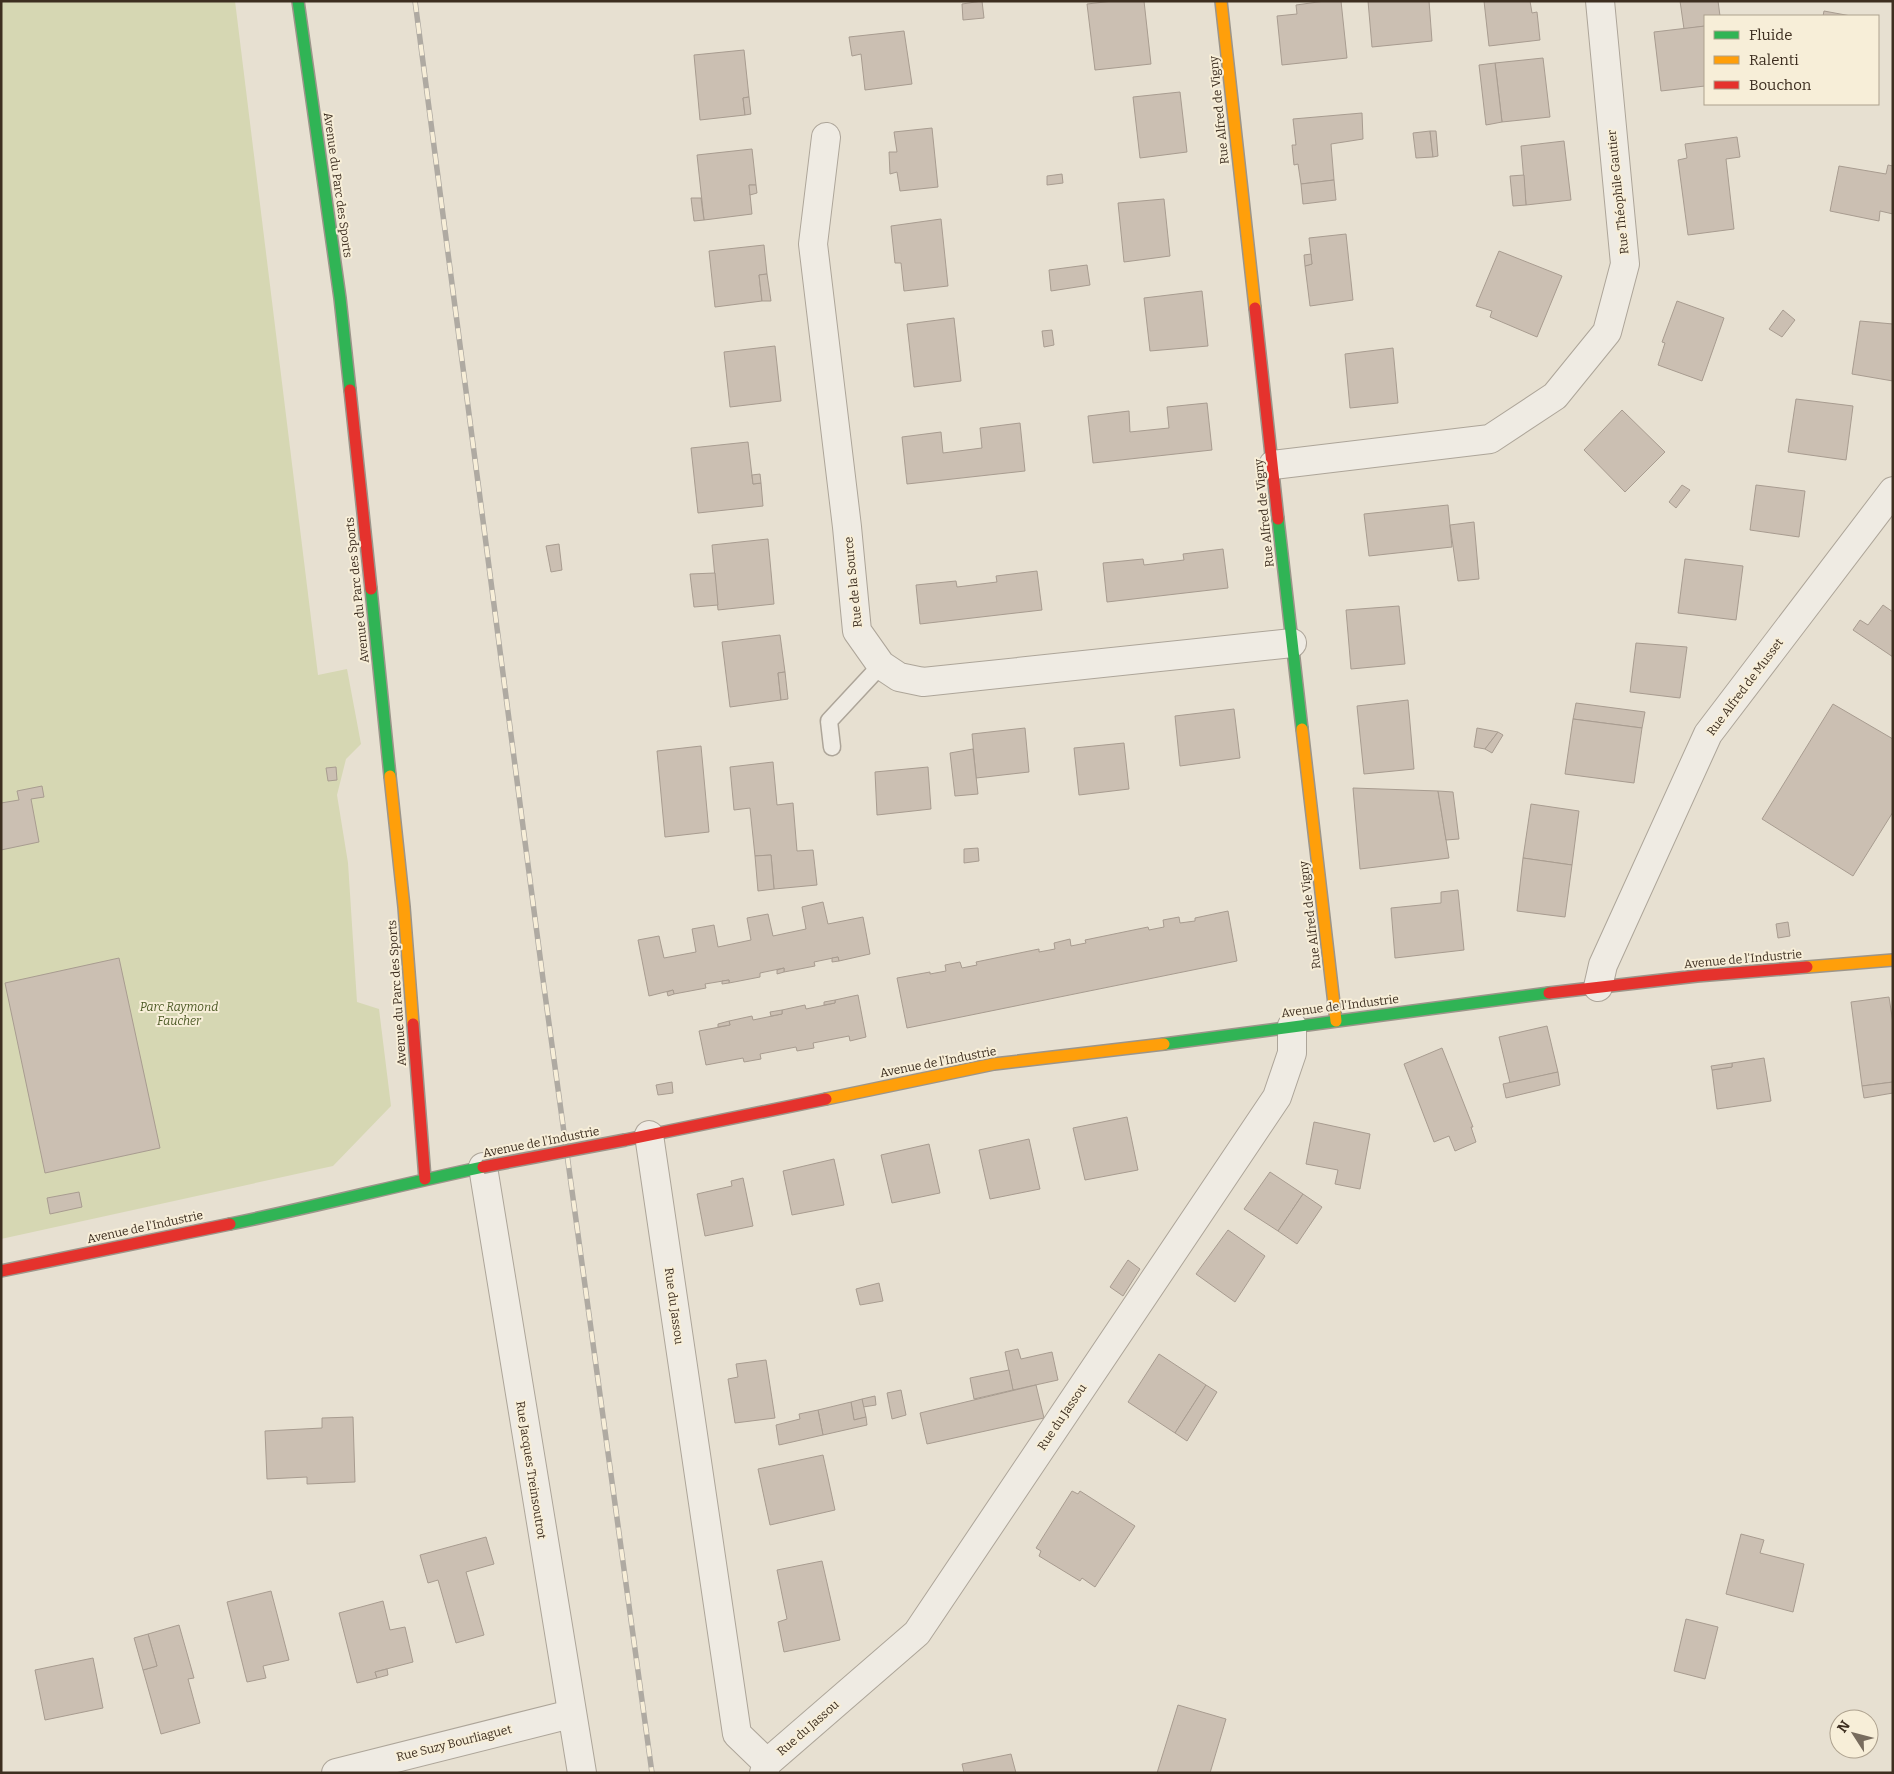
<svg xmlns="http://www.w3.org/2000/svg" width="1894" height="1774" font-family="Bitter,serif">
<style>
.green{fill:#d6d7b3}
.building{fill:#cbbfb2;stroke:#a89c90}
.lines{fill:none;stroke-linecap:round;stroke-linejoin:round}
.lane-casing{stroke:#ada599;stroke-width:19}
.street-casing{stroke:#ada599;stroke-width:30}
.fast-casing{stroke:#9c958a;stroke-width:14}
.slow-casing{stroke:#9c958a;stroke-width:14}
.jam-casing{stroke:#9c958a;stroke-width:14}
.lane{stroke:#efebe3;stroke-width:16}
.street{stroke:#efebe3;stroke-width:28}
.fast{stroke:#30b455;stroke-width:11}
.slow{stroke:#ff9f0a;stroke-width:11}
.jam{stroke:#e5322d;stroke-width:11}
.rail-casing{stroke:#afaaa2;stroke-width:5.5}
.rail{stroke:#f7eed8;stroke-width:4;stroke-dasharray:11;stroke-linecap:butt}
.jam-bridge-casing{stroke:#9c958a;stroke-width:14;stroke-linecap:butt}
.jam-bridge{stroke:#e5322d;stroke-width:11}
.labels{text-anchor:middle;stroke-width:4;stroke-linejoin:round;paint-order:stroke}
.street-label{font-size:12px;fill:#3d2e20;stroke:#f7eed8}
.park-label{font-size:12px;font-style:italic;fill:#4d5a26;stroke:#f7eed8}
</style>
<rect width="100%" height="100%" fill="#e7e0d1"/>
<path class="green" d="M1 1H235L318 675 347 669 361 744 346 759 337 795 348 863 357 1002 379 1009 391 1106 333 1166 1 1239Z"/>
<g class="building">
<path d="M982 1 984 18 963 20 962 4Z"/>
<path d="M1113 1H1144L1151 64 1095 70 1087 4Z"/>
<path d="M1325 1H1341L1347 58 1282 65 1277 16 1297 14 1296 5Z"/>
<path d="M1368 1H1429L1432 41 1372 47Z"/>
<path d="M1484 1H1530L1532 13 1537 12 1540 40 1489 46Z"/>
<path d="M1680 1H1718L1720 16H1705V26L1684 29Z"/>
<path d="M1824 11 1851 16H1823Z"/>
<path d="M1705 26V86L1661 91 1654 32Z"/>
<path d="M904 31 912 84 865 90 861 54 852 56 849 37Z"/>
<path d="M744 50 749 97 743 98 745 115 700 120 694 55Z"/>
<path d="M1543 58 1550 117 1502 122 1495 63Z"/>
<path d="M1495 63 1502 122 1486 125 1479 65Z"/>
<path d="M1180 92 1187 152 1140 158 1133 97Z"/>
<path d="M749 97 751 114 745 115 743 98Z"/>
<path d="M1362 113 1363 139 1331 144 1334 180 1301 184 1298 164 1294 165 1292 145H1296L1293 119Z"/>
<path d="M932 128 938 187 900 191 897 172 890 174 889 152H897L894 132Z"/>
<path d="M1430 131 1433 157 1416 158 1413 133Z"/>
<path d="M1430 131H1436L1438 156 1433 157Z"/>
<path d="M1737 137 1740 157 1726 159 1734 229 1688 235 1678 160 1687 158 1685 144Z"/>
<path d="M1564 141 1571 200 1526 205 1521 146Z"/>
<path d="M752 149 756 185H749L752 214 704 220 697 155Z"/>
<path d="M1888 165 1893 166V214L1880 211 1879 221 1830 211 1839 166 1886 174Z"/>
<path d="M1062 174 1063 183 1047 185V176Z"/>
<path d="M1524 175 1526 205 1513 206 1510 176Z"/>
<path d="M1334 180 1336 200 1303 204 1301 184Z"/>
<path d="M749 185H756L757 193 750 195Z"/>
<path d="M691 198H701L704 220 694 221Z"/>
<path d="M1164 199 1170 256 1124 262 1118 203Z"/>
<path d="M941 219 948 286 904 291 901 263H895L891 226Z"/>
<path d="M1346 234 1353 300 1310 306 1305 266 1312 264 1309 238Z"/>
<path d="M764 245 767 274 759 275 762 301 715 307 709 251Z"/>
<path d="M1499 251 1562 276 1537 337 1490 317 1492 311 1476 306Z"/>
<path d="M1311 254 1312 264 1305 266 1304 255Z"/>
<path d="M1087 265 1090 285 1051 291 1049 270Z"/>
<path d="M767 274 771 301H762L759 275Z"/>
<path d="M1202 291 1208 346 1150 351 1144 298Z"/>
<path d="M1677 301 1724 318 1702 381 1658 365 1665 343 1662 342Z"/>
<path d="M1783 310 1795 320 1782 337 1769 329Z"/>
<path d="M954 318 961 381 914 387 907 324Z"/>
<path d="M1860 321 1893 324V381L1852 374Z"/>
<path d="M1052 330 1054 345 1044 347 1042 331Z"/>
<path d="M775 346 781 401 730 407 724 352Z"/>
<path d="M1393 348 1398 403 1350 408 1345 354Z"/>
<path d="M1796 399 1853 406 1846 460 1788 452Z"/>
<path d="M1207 403 1212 450 1093 463 1088 416 1129 411 1130 432 1169 428 1167 407Z"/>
<path d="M1622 410 1665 452 1625 492 1584 450Z"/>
<path d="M1020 423 1025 471 907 484 902 437 941 432 943 453 982 448 980 428Z"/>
<path d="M748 442 753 484 761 483 763 506 698 513 691 448Z"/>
<path d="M760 474 761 483 753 484 752 475Z"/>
<path d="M1682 485 1690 490 1676 508 1669 502Z"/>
<path d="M1756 485 1805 491 1799 537 1750 530Z"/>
<path d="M1448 505 1452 547 1369 556 1364 514Z"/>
<path d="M1474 522 1479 579 1458 581 1450 525Z"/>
<path d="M768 539 774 604 718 610 712 545Z"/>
<path d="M559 544 562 570 551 572 546 546Z"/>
<path d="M1223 549 1228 588 1107 602 1103 563 1143 559 1144 565 1184 560 1183 554Z"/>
<path d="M1685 559 1743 566 1736 620 1678 613Z"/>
<path d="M1037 571 1042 610 920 624 916 585 956 581 957 587 997 582 996 576Z"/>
<path d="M715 573 718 605 694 607 690 574Z"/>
<path d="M1883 605 1893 612V657L1853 630 1860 620 1868 625Z"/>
<path d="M1399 606 1405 664 1351 669 1346 610Z"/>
<path d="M780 635 785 672 778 673 781 700 730 707 722 642Z"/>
<path d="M1636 643 1687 647 1680 698 1630 692Z"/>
<path d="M785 672 788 699 781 700 778 673Z"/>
<path d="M1408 700 1414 769 1364 774 1357 706Z"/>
<path d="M1576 703 1645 712 1642 728 1573 719Z"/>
<path d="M1833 704 1893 739V812L1853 876 1762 819Z"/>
<path d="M1234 709 1240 758 1180 766 1175 716Z"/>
<path d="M1573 719 1642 728 1634 783 1565 774Z"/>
<path d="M1025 728 1029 772 976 778 972 734Z"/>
<path d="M1477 728 1498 732 1485 749 1474 747Z"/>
<path d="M1498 732 1503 735 1492 753 1485 749Z"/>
<path d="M1124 743 1129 789 1079 795 1074 748Z"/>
<path d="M701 746 709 832 665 837 657 751Z"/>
<path d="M973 749 978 794 955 796 950 753Z"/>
<path d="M773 762 777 805 793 803 797 851 813 850 817 885 774 889 771 855 755 856 750 808 734 810 730 767Z"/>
<path d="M336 767 337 780 328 781 326 768Z"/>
<path d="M928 767 931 809 877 815 875 772Z"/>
<path d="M42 786 44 797 31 799 39 842 1 850V803L19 800 17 791Z"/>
<path d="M1353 788 1438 791 1449 858 1360 869Z"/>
<path d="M1438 791 1453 792 1459 839 1446 840Z"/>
<path d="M1531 804 1579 811 1572 865 1523 858Z"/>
<path d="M978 848 979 861 964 863V849Z"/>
<path d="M771 855 774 889 758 891 755 856Z"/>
<path d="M1523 858 1572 865 1565 917 1517 911Z"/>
<path d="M1458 890 1464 950 1395 958 1391 908 1441 903V892Z"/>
<path d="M823 902 828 924 863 917 870 954 839 961 838 957 814 962 815 966 784 972V968L760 973V977L729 983V980L705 984 706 988 674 994 673 990 649 996 638 940 659 936 664 958 696 952 692 929 714 925 718 947 751 940 747 918 768 914 773 936 806 929 802 907Z"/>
<path d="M1228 911 1237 961 907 1028 897 978 930 972V974L946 971 945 965 960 962 962 968 977 965 976 962 1039 949V952L1055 949 1054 943 1070 939 1071 946 1086 943 1085 940 1148 927 1149 930 1164 927 1163 920 1179 917 1180 923 1195 921V918Z"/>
<path d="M1788 922 1790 936 1778 938 1776 924Z"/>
<path d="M838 957 839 961 832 962V958Z"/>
<path d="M119 958 160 1148 45 1173 5 983Z"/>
<path d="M784 968V972L777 974V970Z"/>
<path d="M729 980V983L722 984V981Z"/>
<path d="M673 990 674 994 668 996 667 992Z"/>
<path d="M858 995 866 1037 850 1041 849 1036 813 1043 814 1048 797 1051 796 1047 760 1054 761 1059 744 1062 743 1058 706 1065 699 1031 730 1025 729 1021 752 1016 753 1020 782 1014V1010L805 1005 806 1009 835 1003V1000Z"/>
<path d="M1889 997 1893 1023V1082L1862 1086 1851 1002Z"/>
<path d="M835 1000V1003L824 1005V1002Z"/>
<path d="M782 1010V1014L771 1016 770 1012Z"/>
<path d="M729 1021 730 1025 718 1027V1024Z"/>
<path d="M1547 1026 1558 1072 1510 1083 1499 1037Z"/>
<path d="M1442 1048 1473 1127H1471L1476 1142 1455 1151 1449 1136 1434 1142 1404 1064Z"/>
<path d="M1764 1058 1771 1101 1717 1109 1712 1070 1732 1067V1063Z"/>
<path d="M1732 1063V1067L1712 1070 1711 1066Z"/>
<path d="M1558 1072 1560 1085 1506 1098 1503 1084Z"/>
<path d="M672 1082 673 1093 658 1095 656 1085Z"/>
<path d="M1893 1082V1093L1864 1098 1862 1086Z"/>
<path d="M1127 1117 1138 1170 1085 1180 1073 1128Z"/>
<path d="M1314 1122 1370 1134 1360 1189 1335 1184 1338 1170 1306 1164Z"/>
<path d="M1029 1139 1040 1189 990 1199 979 1150Z"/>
<path d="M929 1144 940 1193 892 1203 881 1155Z"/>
<path d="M834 1159 844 1205 792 1215 783 1171Z"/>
<path d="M1270 1172 1303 1194 1278 1231 1244 1209Z"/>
<path d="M743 1178 753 1226 705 1236 697 1194 732 1186 731 1181Z"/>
<path d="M79 1192 82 1207 50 1214 47 1198Z"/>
<path d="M1303 1194 1322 1207 1297 1244 1278 1231Z"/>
<path d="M1228 1230 1265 1256 1235 1302 1196 1274Z"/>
<path d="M1128 1260 1140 1269 1123 1296 1110 1287Z"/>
<path d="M879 1283 883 1301 860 1305 856 1289Z"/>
<path d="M1018 1349 1021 1359 1052 1352 1058 1380 1013 1390 1005 1352Z"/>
<path d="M1159 1354 1206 1385 1175 1433 1128 1402Z"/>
<path d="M766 1360 775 1418 735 1423 728 1379 738 1377 736 1364Z"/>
<path d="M1009 1370 1013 1390 974 1399 970 1378Z"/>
<path d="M1036 1385 1044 1418 927 1444 920 1413Z"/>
<path d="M1206 1385 1217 1392 1187 1441 1175 1433Z"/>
<path d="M901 1390 906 1415 892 1419 887 1393Z"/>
<path d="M875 1396 876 1405 863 1407 862 1399Z"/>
<path d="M862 1399 866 1417 854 1420 851 1402Z"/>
<path d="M851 1402 854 1420 866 1417 867 1425 823 1435 818 1410Z"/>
<path d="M818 1410 823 1435 779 1445 776 1425 800 1419 799 1414Z"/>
<path d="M353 1417 355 1482 307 1484V1477L267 1479 265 1431 322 1428V1418Z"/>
<path d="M823 1455 835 1510 770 1525 758 1469Z"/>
<path d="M1072 1491 1078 1494 1080 1491 1135 1526 1095 1587 1082 1578 1080 1581 1039 1556 1041 1551 1036 1548Z"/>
<path d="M1741 1534 1764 1540 1760 1553 1804 1564 1793 1612 1726 1594Z"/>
<path d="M486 1537 494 1564 466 1572 484 1635 456 1643 438 1580 428 1583 420 1555Z"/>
<path d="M822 1561 840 1640 784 1652 778 1622 787 1619 777 1570Z"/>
<path d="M271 1591 289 1660 263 1666 266 1678 247 1682 227 1602Z"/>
<path d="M383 1601 390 1630 405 1627 413 1662 375 1672 377 1678 357 1683 339 1613Z"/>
<path d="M1686 1619 1718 1627 1705 1679 1674 1671Z"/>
<path d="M179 1625 194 1678 188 1679 200 1723 161 1734 143 1670 157 1666 148 1634Z"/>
<path d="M148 1634 157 1666 143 1670 134 1638Z"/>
<path d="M93 1658 103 1708 45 1720 35 1670Z"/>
<path d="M387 1669 388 1675 377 1678 375 1672Z"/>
<path d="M1178 1705 1226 1719 1210 1773H1157Z"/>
<path d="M1011 1754 1016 1773H964L962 1764Z"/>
</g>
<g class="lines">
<defs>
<path id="lane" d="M832 747 829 721 881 665"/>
<g id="street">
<path d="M826 137 813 244 847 527 857 631 881 665 899 677 923 682 1292 643"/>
<path d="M1273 465 1490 439 1555 396 1607 332 1625 264 1600 1"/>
<path d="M1598 987 1603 965 1708 734 1893 491"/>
<path d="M649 1135 737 1734 767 1763"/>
<path d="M483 1167 582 1773"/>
<path d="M336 1773 571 1714"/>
<path d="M764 1773 767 1763 917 1633 1277 1097 1292 1053V1026"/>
</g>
<g id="fast">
<path d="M298 1 340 298 350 390"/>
<path d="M1278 519 1302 729"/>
<path d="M371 589 390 776"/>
<path d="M1164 1044 1549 993"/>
<path d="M230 1224C314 1207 398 1185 483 1167"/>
</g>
<g id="slow">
<path d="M1221 1 1255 308"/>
<path d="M1302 729 1336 1021"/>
<path d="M390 776 404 907 413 1024"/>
<path d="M1807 967 1893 960"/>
<path d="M826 1099 994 1064 1164 1044"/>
</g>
<g id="jam">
<path d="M1255 308 1278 519"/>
<path d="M350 390 371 589"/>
<path d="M1549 993 1697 976 1807 967"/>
<path d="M413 1024 425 1179"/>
<path d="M625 1140 826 1099"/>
<path d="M1 1271 230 1224"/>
</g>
</defs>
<use href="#lane" class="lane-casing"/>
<use href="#street" class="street-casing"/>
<use href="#fast" class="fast-casing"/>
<use href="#slow" class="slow-casing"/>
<use href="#jam" class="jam-casing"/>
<use href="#lane" class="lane"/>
<use href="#street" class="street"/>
<use href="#fast" class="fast"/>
<use href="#slow" class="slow"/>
<use href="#jam" class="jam"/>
<defs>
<path id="rail" d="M415 1 544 987 652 1773"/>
</defs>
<use href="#rail" class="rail-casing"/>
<use href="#rail" class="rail"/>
<defs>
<path id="jam-bridge" d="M483 1167 625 1140"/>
</defs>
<use href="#jam-bridge" class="jam-bridge-casing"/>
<use href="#jam-bridge" class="jam-bridge"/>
</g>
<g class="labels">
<g class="street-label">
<text transform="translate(1219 110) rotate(-96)" y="4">Rue Alfred de Vigny</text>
<text transform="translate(338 185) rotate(82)" y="4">Avenue du Parc des Sports</text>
<text transform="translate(1618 192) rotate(-96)" y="4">Rue Théophile Gautier</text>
<text transform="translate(1264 513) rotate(-96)" y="4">Rue Alfred de Vigny</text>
<text transform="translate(853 582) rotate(-96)" y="4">Rue de la Source</text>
<text transform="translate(357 590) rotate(-96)" y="4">Avenue du Parc des Sports</text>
<text transform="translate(1745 687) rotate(-53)" y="4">Rue Alfred de Musset</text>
<text transform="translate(1310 915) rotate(-97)" y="4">Rue Alfred de Vigny</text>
<text transform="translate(1743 959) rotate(-5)" y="4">Avenue de l'Industrie</text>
<text transform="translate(397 993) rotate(-94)" y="4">Avenue du Parc des Sports</text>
<text transform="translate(1340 1006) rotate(-7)" y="4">Avenue de l'Industrie</text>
<text transform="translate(938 1062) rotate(-11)" y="4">Avenue de l'Industrie</text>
<text transform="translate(541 1142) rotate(-11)" y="4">Avenue de l'Industrie</text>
<text transform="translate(145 1227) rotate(-12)" y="4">Avenue de l'Industrie</text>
<text transform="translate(674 1306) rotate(82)" y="4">Rue du Jassou</text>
<text transform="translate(1062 1417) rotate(-56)" y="4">Rue du Jassou</text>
<text transform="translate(531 1470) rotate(81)" y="4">Rue Jacques Treinsoutrot</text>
<text transform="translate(808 1728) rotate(-41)" y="4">Rue du Jassou</text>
<text transform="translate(454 1743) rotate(-14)" y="4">Rue Suzy Bourliaguet</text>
</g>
<g class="park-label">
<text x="179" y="1011">Parc Raymond<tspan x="179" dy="14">Faucher</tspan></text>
</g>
</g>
<rect width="1894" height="1774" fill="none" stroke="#3d2e20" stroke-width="5"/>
<rect x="1704" y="15" width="175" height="90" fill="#f7eed8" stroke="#ada18e"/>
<rect x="1714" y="31" width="25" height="8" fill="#30b455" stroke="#ada18e"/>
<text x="1749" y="40" font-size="15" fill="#3d2e20">Fluide</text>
<rect x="1714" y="56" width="25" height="8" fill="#ff9f0a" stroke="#ada18e"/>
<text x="1749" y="65" font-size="15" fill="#3d2e20">Ralenti</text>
<rect x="1714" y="81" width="25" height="8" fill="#e5322d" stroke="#ada18e"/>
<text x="1749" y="90" font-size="15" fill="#3d2e20">Bouchon</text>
<g transform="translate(1854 1734) rotate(306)"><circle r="24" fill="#f7eed8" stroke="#ada18e"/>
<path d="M0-4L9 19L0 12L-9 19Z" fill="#786c5e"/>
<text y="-8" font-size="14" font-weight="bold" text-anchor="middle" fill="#3d2e20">N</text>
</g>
</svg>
